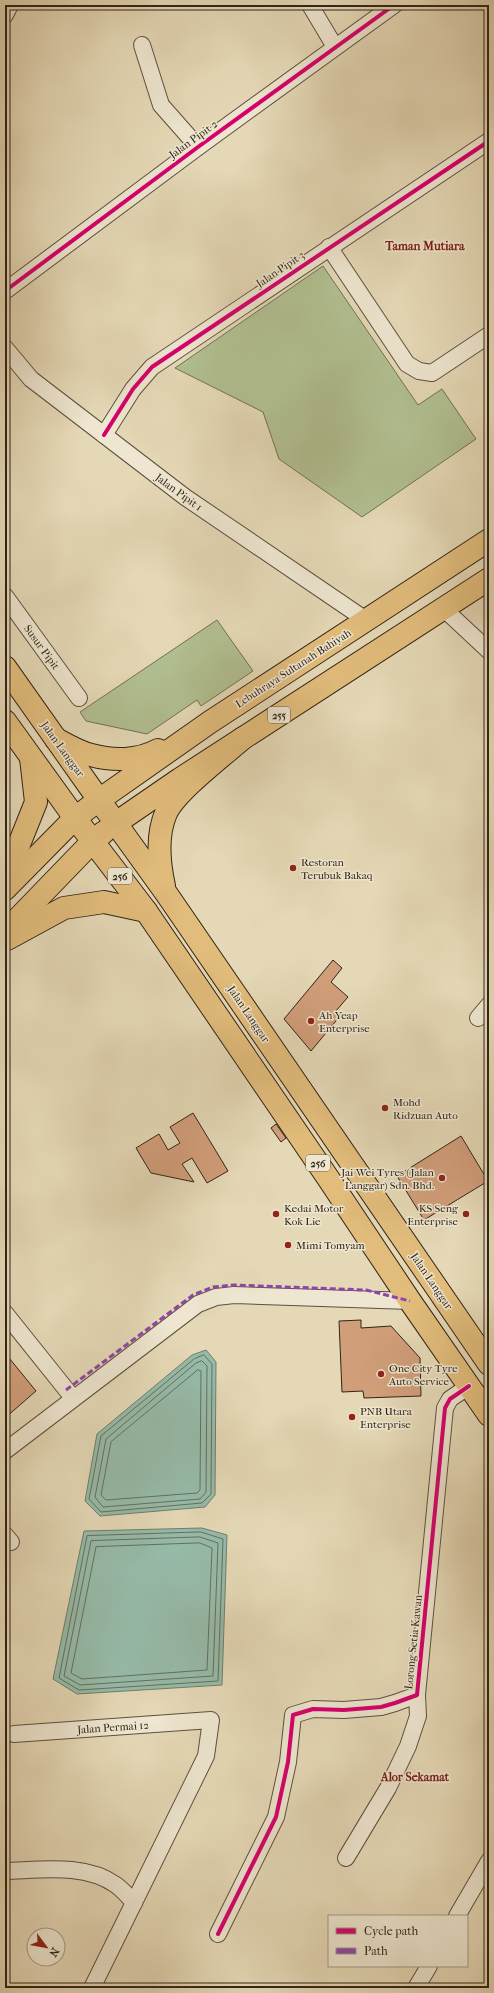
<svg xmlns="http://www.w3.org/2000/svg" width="494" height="1993" font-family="'IM FELL French Canon',serif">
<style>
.green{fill:#b1bf91;stroke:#707254}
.water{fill:#96bba9;stroke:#6d7f6f}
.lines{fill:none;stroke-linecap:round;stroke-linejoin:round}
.shore{stroke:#637060;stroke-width:1}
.building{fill:#d19e7a;stroke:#302417}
.street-casing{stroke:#5d513f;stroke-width:18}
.primary-casing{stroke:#302417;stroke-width:24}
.highway-casing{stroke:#302417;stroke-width:24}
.street{stroke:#eee6d0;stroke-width:16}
.primary{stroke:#e2bc7b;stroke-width:22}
.highway{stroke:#e2bc7b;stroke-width:22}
.quiet{stroke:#8e44ad;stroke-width:3;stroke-dasharray:6 3;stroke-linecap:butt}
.cycleway-casing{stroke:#eee6d0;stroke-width:6}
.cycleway{stroke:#d6006c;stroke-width:4}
.poi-dot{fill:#8f2418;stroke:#eee6d0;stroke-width:1.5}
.labels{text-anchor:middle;stroke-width:3;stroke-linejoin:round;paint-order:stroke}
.shield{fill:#eee6d0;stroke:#695e4e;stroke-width:1}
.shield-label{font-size:10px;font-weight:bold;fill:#302417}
.street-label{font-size:11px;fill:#302417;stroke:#eee6d0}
.poi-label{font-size:11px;fill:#302417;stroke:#eee6d0;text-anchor:start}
.neighbourhood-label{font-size:12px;font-weight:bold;fill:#7a1f14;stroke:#eee6d0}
</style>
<rect width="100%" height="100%" fill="#e5d8b6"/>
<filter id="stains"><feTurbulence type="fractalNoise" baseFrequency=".005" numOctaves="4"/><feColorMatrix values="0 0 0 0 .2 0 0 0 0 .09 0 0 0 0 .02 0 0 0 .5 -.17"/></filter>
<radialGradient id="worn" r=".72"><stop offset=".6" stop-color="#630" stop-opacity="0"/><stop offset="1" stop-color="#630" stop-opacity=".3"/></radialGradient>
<g class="green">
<path d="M323 266 418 405 442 389 476 439 362 517 279 459 263 412 175 368Z"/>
<path d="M217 620 253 671 201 706 197 700 147 734 86 721 80 712Z"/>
</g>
<g class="water">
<path d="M206 1350 216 1362 215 1495 205 1507 100 1516 85 1501 97 1434 192 1355Z"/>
<path d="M202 1528 227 1535 222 1685 77 1694 53 1679 84 1531Z"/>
</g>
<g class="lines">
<g class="shore">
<path d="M204 1355 212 1364 211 1494 202 1503 101 1512 89 1499 101 1436 194 1359Z"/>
<path d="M202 1361 207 1366 206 1492 200 1499 103 1507 95 1497 106 1439 196 1363Z"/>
<path d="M198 1370 201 1371 200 1490 197 1493 106 1500 101 1495 111 1442Z"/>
<path d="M201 1532 223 1539 218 1681 79 1690 59 1678 87 1536Z"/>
<path d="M200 1537 218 1543 213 1676 80 1685 64 1676 91 1541Z"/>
<path d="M200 1543 212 1548 207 1670 82 1679 71 1673 96 1547Z"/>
</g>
</g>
<g class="building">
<path d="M333 960 342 968 331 982 348 997 335 1012 340 1016 311 1051 284 1019Z"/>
<path d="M193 1113 228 1171 207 1183 192 1158 182 1164 194 1182 151 1173 136 1148 159 1134 168 1150 180 1143 170 1127Z"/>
<path d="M276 1124 286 1138 281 1142 271 1128Z"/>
<path d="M461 1136 488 1181 424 1220 397 1176Z"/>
<path d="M361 1320V1328L391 1326 420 1358 421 1396 364 1398 363 1391 342 1392 339 1321Z"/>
<path d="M5 1353 36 1391 5 1418Z"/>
</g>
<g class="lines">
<defs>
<g id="street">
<path d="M310 5 335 47"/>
<path d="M5 15 10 5"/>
<path d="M142 45 161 105 198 147"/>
<path d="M329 247 407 364 419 371 432 373 489 335"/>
<path d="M5 291 198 147 394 5"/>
<path d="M5 348 31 379 185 497 366 620"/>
<path d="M104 435 133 389 152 367 489 141"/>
<path d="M5 596 79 698"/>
<path d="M444 609 489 651"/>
<path d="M478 1018 489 1005"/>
<path d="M5 1313 73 1398"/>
<path d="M5 1451 198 1304 216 1297 234 1295 410 1301"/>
<path d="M5 1535 11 1542"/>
<path d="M14 1734 211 1720 206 1756 92 1988"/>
<path d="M346 1858 388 1788 408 1746 418 1716 417 1695"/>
<path d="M5 1871C41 1870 85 1863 116 1885 123 1890 129 1897 134 1903"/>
<path d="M457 1916 489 1861"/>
<path d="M218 1934 276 1817 288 1762 293 1715 313 1709 344 1710 381 1707 395 1703 417 1695 445 1408 450 1399 469 1386"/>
<path d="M416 1988 429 1966"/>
</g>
<g id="primary">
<path d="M5 667 99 800 210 722 489 540"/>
<path d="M5 721 75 818"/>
<path d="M56 739C67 745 79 752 91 755 113 761 138 761 158 750"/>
<path d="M116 823 180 779 489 579"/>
</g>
<g id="highway">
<path d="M75 818 146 911 328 1178 410 1301 489 1415"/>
<path d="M5 871 18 847 36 802 31 758"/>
<path d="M164 886C159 863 156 836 166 813 176 791 223 756 243 738"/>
<path d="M5 889 75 818 99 800 166 893 489 1364"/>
<path d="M5 932 93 841 104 832"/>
<path d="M7 939 64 908 104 902 146 911"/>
</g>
</defs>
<use href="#street" class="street-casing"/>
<use href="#primary" class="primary-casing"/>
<use href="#highway" class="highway-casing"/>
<use href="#street" class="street"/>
<use href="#primary" class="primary"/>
<use href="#highway" class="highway"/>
<path class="quiet" d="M66 1390 193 1295 213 1287 234 1285 366 1290 410 1301"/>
<defs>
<g id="cycleway">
<path d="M5 291 198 147 394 5"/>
<path d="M104 435 133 389 152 367 489 141"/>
<path d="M218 1934 276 1817 288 1762 293 1715 313 1709 344 1710 381 1707 395 1703 417 1695 445 1408 450 1399 469 1386"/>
</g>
</defs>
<use href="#cycleway" class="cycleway-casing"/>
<use href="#cycleway" class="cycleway"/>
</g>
<g class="poi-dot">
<circle cx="293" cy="868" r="4"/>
<circle cx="311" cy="1021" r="4"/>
<circle cx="385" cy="1108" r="4"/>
<circle cx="442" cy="1178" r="4"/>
<circle cx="276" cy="1214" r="4"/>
<circle cx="466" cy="1214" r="4"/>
<circle cx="288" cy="1245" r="4"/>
<circle cx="381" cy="1374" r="4"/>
<circle cx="352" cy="1417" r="4"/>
</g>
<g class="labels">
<g class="shield">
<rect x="268" y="707" width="22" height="16" rx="3"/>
<rect x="108" y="868" width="24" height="16" rx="3"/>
<rect x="306" y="1155" width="24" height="16" rx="3"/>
</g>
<g class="shield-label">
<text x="279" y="719">255</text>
<text x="120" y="880">256</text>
<text x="318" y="1167">256</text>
</g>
<g class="street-label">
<text transform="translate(193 139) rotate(-36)" y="4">Jalan Pipit 2</text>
<text transform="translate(280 269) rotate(-34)" y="4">Jalan Pipit 3</text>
<text transform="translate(179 492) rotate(36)" y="4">Jalan Pipit 1</text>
<text transform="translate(42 647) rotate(54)" y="4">Susur Pipit</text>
<text transform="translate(293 668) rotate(-33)" y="4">Lebuhraya Sultanah Bahiyah</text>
<text transform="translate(63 749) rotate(54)" y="4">Jalan Langgar</text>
<text transform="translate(249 1014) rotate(56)" y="4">Jalan Langgar</text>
<text transform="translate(432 1281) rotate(56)" y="4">Jalan Langgar</text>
<text transform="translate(413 1642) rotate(-84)" y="4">Lorong Setia Kawan</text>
<text transform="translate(113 1727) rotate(-4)" y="4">Jalan Permai 12</text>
</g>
<g class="poi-label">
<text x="301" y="866">Restoran<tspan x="301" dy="13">Terubuk Bakaq</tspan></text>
<text x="319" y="1019">Ah Yeap<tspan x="319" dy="13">Enterprise</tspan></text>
<text x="393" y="1106">Mohd<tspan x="393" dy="13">Ridzuan Auto</tspan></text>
<text x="434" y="1176" text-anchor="end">Jai Wei Tyres (Jalan<tspan x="434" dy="13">Langgar) Sdn. Bhd.</tspan></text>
<text x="284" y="1212">Kedai Motor<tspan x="284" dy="13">Kok Lie</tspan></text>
<text x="458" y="1212" text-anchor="end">KS Seng<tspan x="458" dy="13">Enterprise</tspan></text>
<text x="296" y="1249">Mimi Tomyam</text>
<text x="389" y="1372">One City Tyre<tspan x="389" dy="13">Auto Service</tspan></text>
<text x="360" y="1415">PNB Utara<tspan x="360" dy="13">Enterprise</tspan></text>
</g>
<g class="neighbourhood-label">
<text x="425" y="250">Taman Mutiara</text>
<text x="415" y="1781">Alor Sekamat</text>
</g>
</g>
<rect width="494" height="1993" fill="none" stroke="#e5d8b6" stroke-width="20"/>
<rect x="6" y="6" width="482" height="1981" fill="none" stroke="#302417" stroke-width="2"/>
<rect x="10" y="10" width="474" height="1973" fill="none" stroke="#302417"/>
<rect x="328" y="1915" width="140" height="52" fill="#eee6d0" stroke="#a29886"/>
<rect x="336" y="1928" width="20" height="6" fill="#d6006c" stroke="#a29886"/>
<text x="364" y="1935" font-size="12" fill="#302417">Cycle path</text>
<rect x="336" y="1948" width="20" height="6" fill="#8e44ad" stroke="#a29886"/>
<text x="364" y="1955" font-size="12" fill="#302417">Path</text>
<g transform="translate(46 1947) rotate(122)"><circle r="19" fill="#eee6d0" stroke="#a29886"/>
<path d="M0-3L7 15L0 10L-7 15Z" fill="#8f2418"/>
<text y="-6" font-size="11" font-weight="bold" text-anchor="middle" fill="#302417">N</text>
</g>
<rect width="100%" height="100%" filter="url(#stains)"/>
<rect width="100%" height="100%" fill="url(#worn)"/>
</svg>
